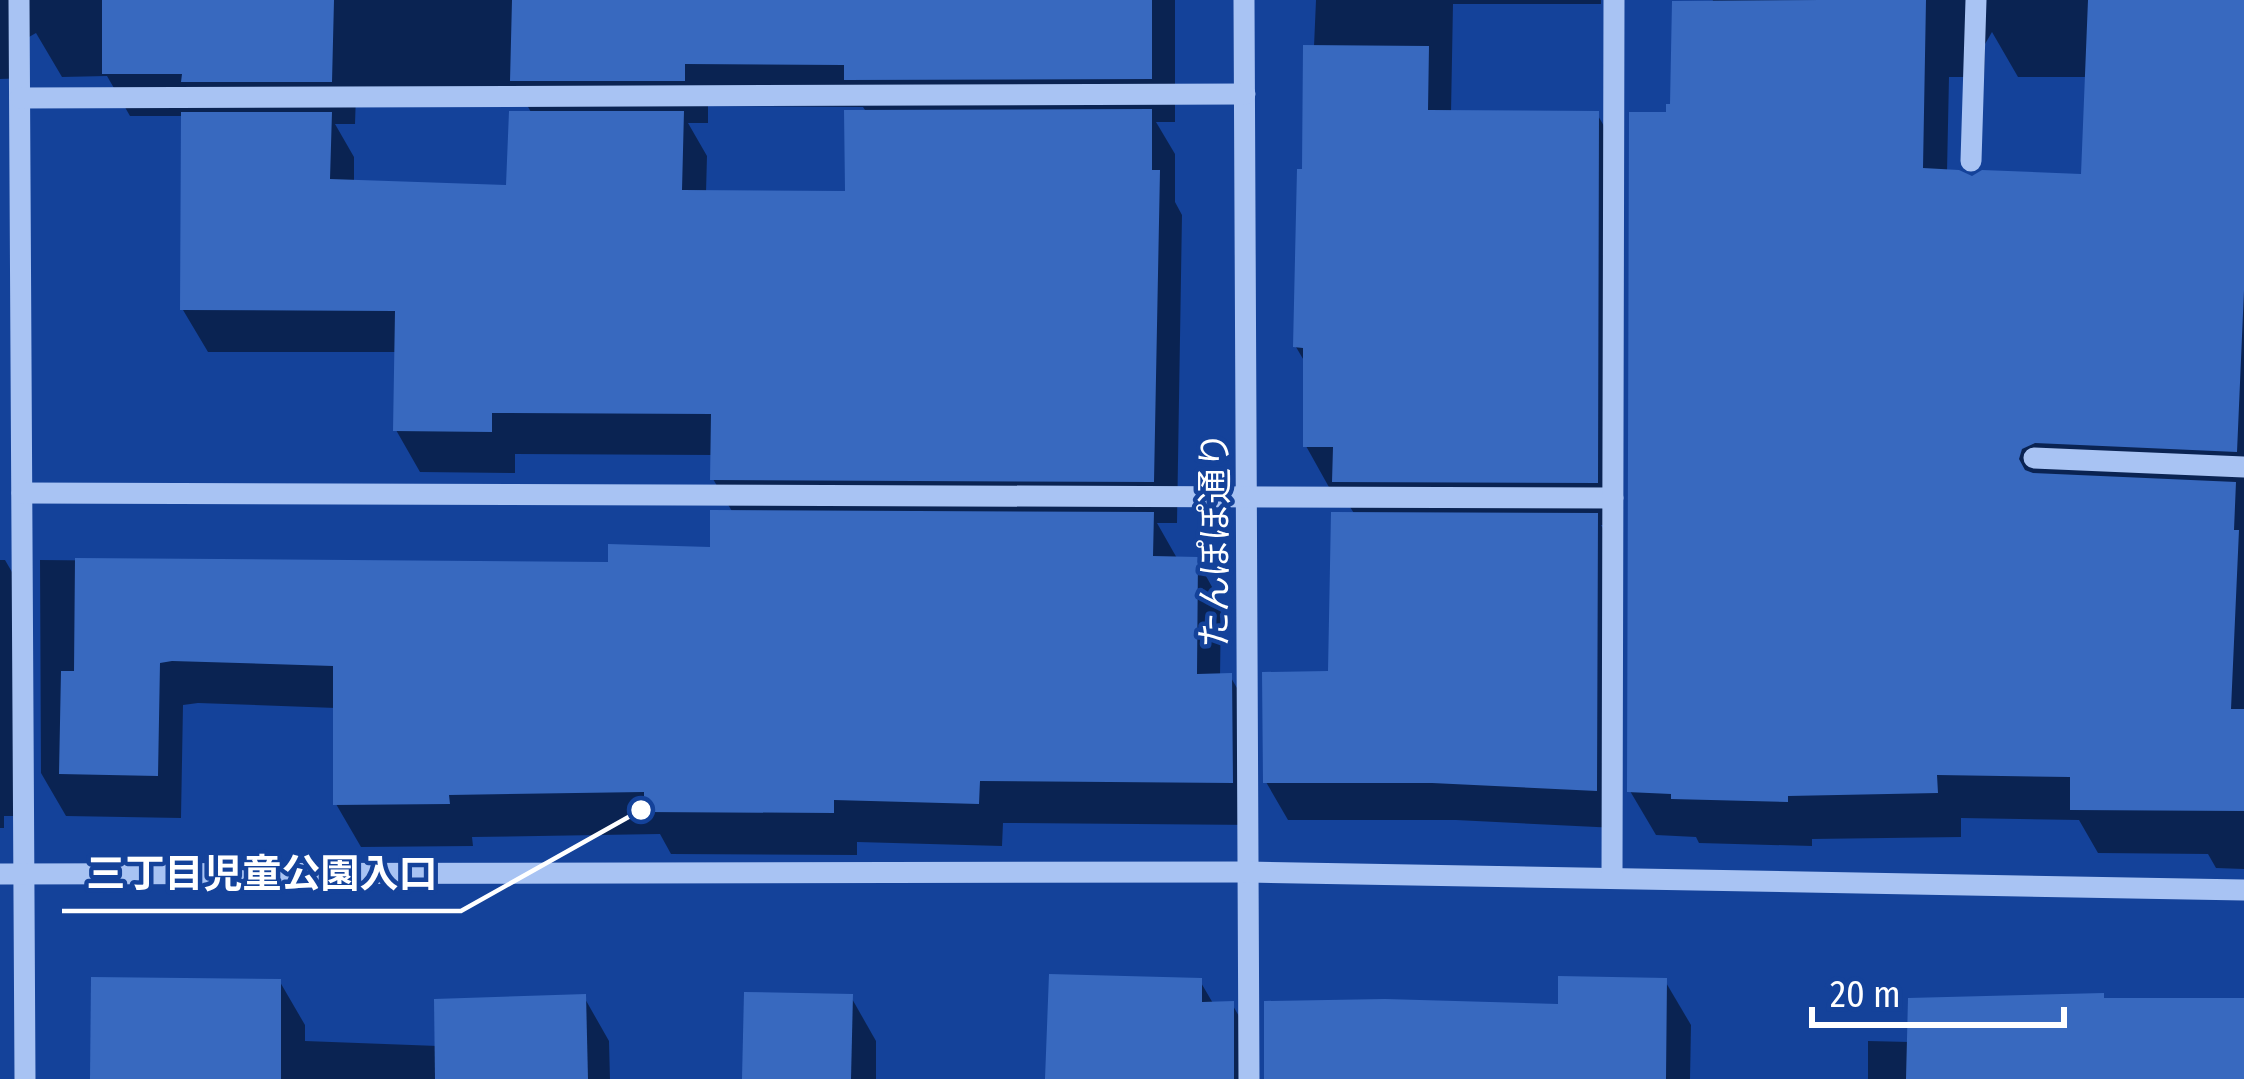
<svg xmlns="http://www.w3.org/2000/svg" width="2244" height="1079" font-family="'Fira Sans Condensed','Noto Sans JP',sans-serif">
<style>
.shadow{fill:#0007;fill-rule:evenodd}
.building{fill:#3869bf}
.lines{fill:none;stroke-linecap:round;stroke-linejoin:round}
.minor{stroke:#a8c3f3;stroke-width:21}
.labels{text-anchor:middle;stroke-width:9;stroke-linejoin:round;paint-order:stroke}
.street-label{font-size:36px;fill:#fff;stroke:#14429a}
.leader{fill:none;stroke:#fff;stroke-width:4.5}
.callout-dot{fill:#fff;stroke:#14429a;stroke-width:4.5}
.callout-label{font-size:39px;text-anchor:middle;font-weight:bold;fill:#fff;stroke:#14429a;stroke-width:9;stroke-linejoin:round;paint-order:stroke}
</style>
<rect width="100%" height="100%" fill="#14429a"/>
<g class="shadow">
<path d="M0 0H1175V122H1156L1175 154V202L1182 215 1177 523H1157L1178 560H1197L1221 603 1220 676H1230L1255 719 1256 825 1003 823 1002 846 857 842V855L671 854 660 834 472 837 473 846 361 847 336 804V708L198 703 183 705 181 818 66 816 41 773 40 560 611 565 712 550 733 513 713 479 714 455 515 454V473L420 472 396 430 397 352H208L183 310 184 116H130L107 76 62 77 36 33 29 37 27 78 0 79ZM356 94 522 96 532 114 509 188 354 183V157L335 124H355ZM708 106 863 107 867 113 848 194 706 193 707 156 688 123H708Z"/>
<path d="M1316 0H1601V4H1453L1451 113 1597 114 1622 157 1621 525H1601L1618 554 1617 828 1456 820H1288L1266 782 1331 674 1355 515 1339 489H1330L1306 446V364L1296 347 1304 279Z"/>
<path d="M1713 0H2244V869L2216 868 2208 854 2098 853 2079 820 1961 818V837L1812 839V846L1699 843 1696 837 1656 835 1630 791 1669 115ZM1992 32 2018 77H2088L2084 177 1972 179 1947 172 1949 77H1984L1985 44Z"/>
<path d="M0 560H5L30 603 31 816H4V828H0Z"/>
<path d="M1200 981 1214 1005 1232 1004 1257 1048V1079H1048Z"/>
<path d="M1665 981 1691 1025 1690 1079H1267Z"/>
<path d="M280 982 305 1025V1041L438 1046 584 997 609 1041 610 1079H93Z"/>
<path d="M851 997 876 1041V1079H745Z"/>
<path d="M2105 1001H2244V1079H1868V1041L1910 1042Z"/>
</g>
<g class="building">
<path d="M102 0H334L332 82H181L182 74H102Z"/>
<path d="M512 0H1152V79L844 80V65L685 64V81H510Z"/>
<path d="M1822 0H1926L1923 168 1959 170 1972 176 1982 170 2081 174 2088 0H2244V290L2237 452 2035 443 2022 449 2019 459 2025 470 2033 473 2236 482 2234 530H2239L2231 709H2244V811L2070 810V777L1937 775 1938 793 1788 796V802L1671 799V794L1627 792 1629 112H1666V104H1670L1672 1Z"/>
<path d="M1303 45 1429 46 1428 110 1599 111 1598 483 1332 482 1333 447H1303V348L1293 347 1297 169H1302Z"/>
<path d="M1152 109V170H1160L1154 482 710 480 711 414 492 413V432L393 431 395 311 180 310 181 112H332L330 179 506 185 509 111H684L682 190 845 191 844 110Z"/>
<path d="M710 510 1154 512 1153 556 1198 557 1197 674 1232 673 1233 783 980 781 979 804 834 800V813L644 812V792L449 795 450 804 333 805V666L172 661 160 663 158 776 59 774 61 671H74L75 558 608 562V544L710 547Z"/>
<path d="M1331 512 1598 513 1597 791 1432 783H1263L1262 672 1328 671Z"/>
<path d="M1049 974 1202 978V1002L1234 1001V1079H1045Z"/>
<path d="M1558 976 1667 978 1666 1079H1264V1001L1385 999 1558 1004Z"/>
<path d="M91 977 281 979V1079H90Z"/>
<path d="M744 992 853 994 851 1079H742Z"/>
<path d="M2104 993V998H2244V1079H1906L1908 998Z"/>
<path d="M586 994 588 1079H435L434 999Z"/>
</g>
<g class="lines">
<g class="minor">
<path d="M19 0 25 1079"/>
<path d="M1244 0 1249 1079"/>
<path d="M20 98 1245 94"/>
<path d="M1971 161 1976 0"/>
<path d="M2034 458 2244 467"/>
<path d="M22 493 1613 498"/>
<path d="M0 874 1248 872 2244 890"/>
<path d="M1612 878 1614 0"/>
</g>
</g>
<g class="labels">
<g class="street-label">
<text transform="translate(1214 540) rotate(-90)" y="13">たんぽぽ通り</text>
</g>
</g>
<path class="leader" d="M641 810L461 911H62"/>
<circle class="callout-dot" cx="641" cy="810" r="12"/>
<g class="callout-label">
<text x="262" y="887">三丁目児童公園入口</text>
</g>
<path d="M1812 1007v18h252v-18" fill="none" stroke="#ffffff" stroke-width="6"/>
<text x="1830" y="1007" font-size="36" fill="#ffffff" stroke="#14429a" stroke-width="9" paint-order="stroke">20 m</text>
</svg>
